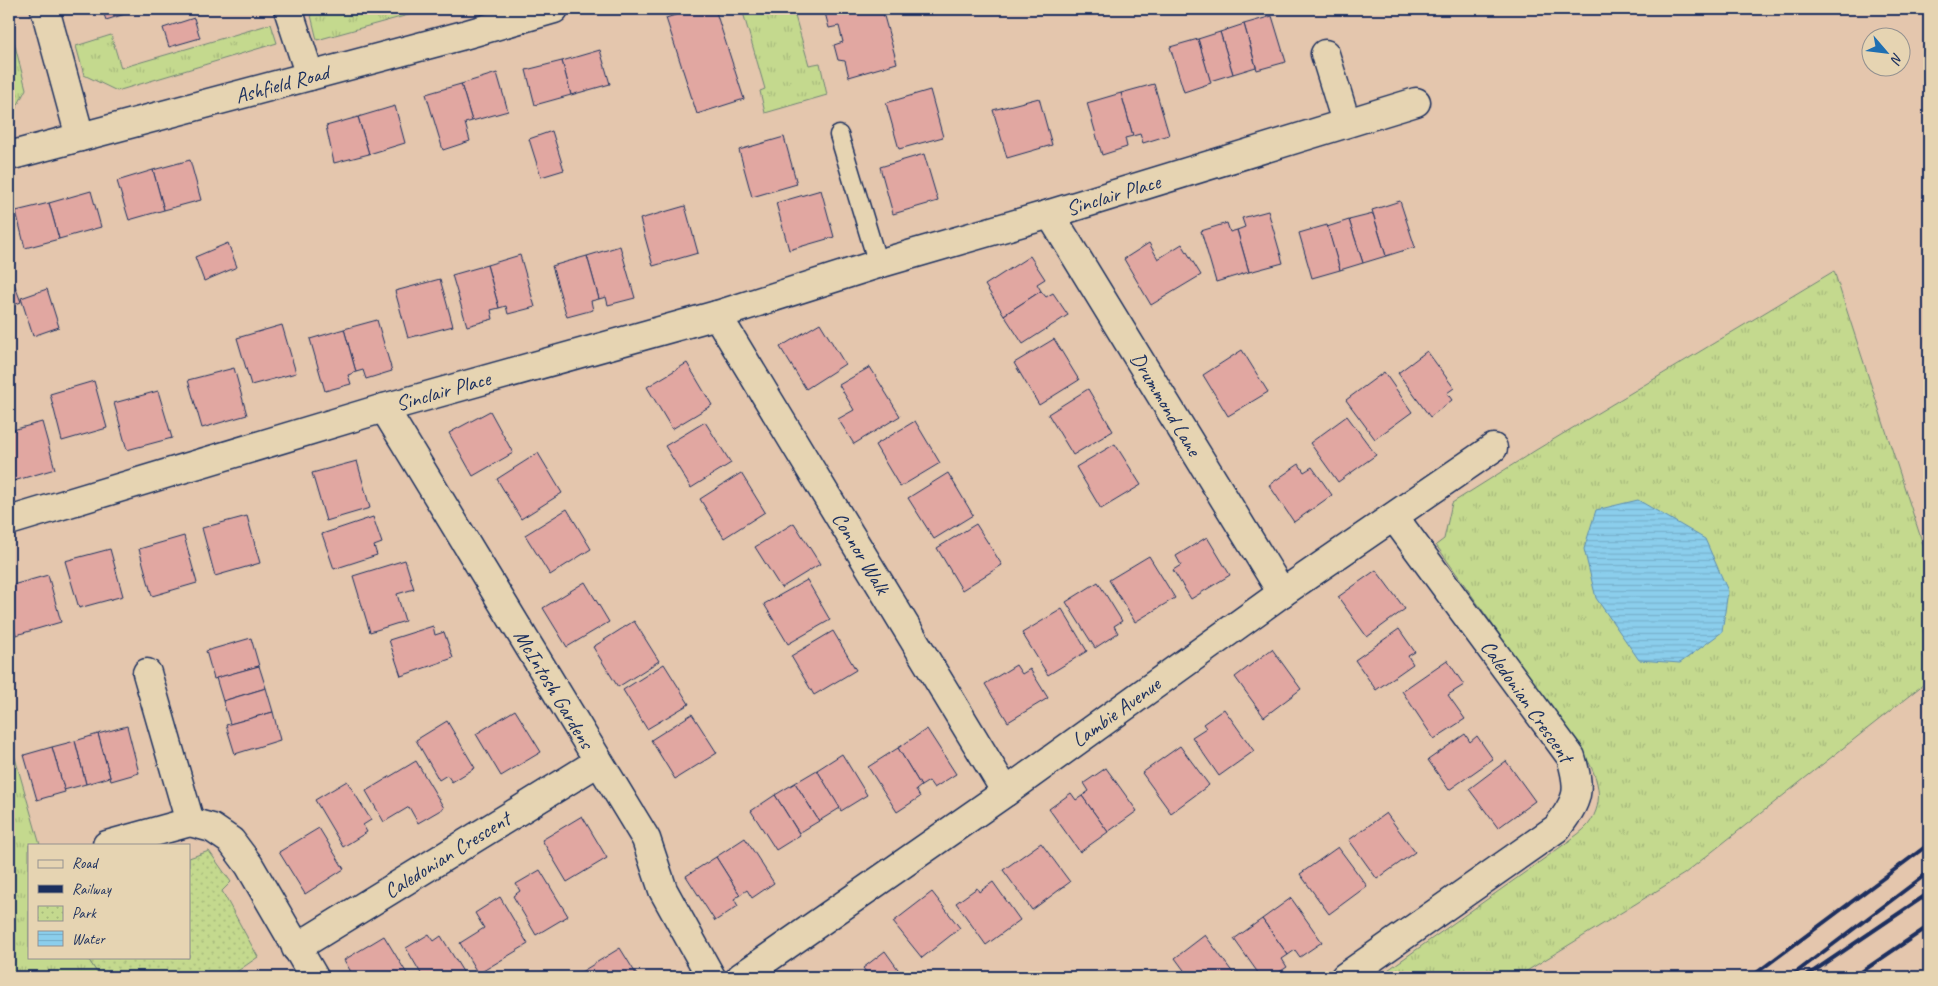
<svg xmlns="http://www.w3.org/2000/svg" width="1938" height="986" font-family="Caveat,sans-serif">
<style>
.grass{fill:url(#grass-tufts);stroke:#708476}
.park{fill:url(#park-dots);stroke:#708476}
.water{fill:url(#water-rules);stroke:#5e8eb3}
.building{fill:#e1a7a1;stroke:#1b2f5e}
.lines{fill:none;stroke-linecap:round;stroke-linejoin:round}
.lane-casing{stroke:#1b2f5e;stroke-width:21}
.street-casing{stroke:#1b2f5e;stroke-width:31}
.lane{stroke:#e6d4b2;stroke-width:18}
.street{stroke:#e6d4b2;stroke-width:28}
.rail{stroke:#1b2f5e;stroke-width:4}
.labels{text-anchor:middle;stroke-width:4;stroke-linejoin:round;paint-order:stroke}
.street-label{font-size:21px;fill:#1b2f5e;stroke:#e6d4b2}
</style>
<defs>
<pattern id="grass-tufts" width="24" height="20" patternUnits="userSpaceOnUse" patternTransform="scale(1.25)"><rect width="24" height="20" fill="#c4d98e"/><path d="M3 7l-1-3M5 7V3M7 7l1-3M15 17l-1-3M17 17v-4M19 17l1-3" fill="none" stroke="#a8bb7d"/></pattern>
<pattern id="park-dots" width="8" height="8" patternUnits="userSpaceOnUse" patternTransform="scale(1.25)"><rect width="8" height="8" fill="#c4d98e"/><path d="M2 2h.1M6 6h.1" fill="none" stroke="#a8bb7d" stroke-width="1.8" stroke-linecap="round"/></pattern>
<pattern id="water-rules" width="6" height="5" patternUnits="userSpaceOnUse" patternTransform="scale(1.25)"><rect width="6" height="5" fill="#8bceec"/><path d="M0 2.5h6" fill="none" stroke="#77b1cd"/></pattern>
</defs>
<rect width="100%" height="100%" fill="#e4c6ad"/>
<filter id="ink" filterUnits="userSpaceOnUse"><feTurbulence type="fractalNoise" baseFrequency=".02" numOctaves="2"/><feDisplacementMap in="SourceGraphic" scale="10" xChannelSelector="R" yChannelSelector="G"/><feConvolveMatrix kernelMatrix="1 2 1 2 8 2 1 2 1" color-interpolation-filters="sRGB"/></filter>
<g filter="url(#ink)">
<g class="grass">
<path d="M318 9H430L317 40 310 11Z"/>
<path d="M742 9H793L809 65 820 63 827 95 765 113 760 91 765 89Z"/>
<path d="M9 22 26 89 9 122Z"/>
<path d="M271 24 277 43 117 91 84 75 76 46 111 35 121 68Z"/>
<path d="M1834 271 1929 563V680L1684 874 1517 977H1378L1569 841C1575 836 1583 831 1588 825 1607 800 1597 775 1583 752L1436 545 1444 539 1452 503 1536 450Z"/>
<path d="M9 737 40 845H29V957H87L100 977H9Z"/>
</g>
<path class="park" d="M209 851 231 882 222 891 258 957 229 977H100L87 957H189V858Z"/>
<path class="water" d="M1638 500 1705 539 1728 591 1722 632 1680 663 1639 660 1596 598 1584 549 1596 510Z"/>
<g class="building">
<path d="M102 9H141L106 20Z"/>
<path d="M694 9H715L744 99 697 114 666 18Z"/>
<path d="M824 9H882L897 63 849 77 845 61 838 60 834 45 843 42 839 26 829 28Z"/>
<path d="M1272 16 1286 62 1257 70 1244 24Z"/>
<path d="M194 18 200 38 169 47 163 28Z"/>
<path d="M1244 24 1256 67 1233 74 1220 32Z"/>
<path d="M1220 32 1233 74 1210 81 1198 39Z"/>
<path d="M1198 39 1211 83 1184 92 1170 47Z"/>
<path d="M600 50 610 84 571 95 562 61Z"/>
<path d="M562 61 571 95 535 105 526 70Z"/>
<path d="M497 73 508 111 472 121 461 84Z"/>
<path d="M461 84 472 121 465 123 470 141 443 150 426 94Z"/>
<path d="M1154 84 1169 135 1143 143 1140 134 1133 136 1121 93Z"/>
<path d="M930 90 943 137 899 149 886 103Z"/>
<path d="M1121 93 1133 136 1125 138 1127 147 1102 155 1087 103Z"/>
<path d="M1039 98 1052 145 1007 158 993 110Z"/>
<path d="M395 106 405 143 369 154 358 117Z"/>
<path d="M358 117 369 154 334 163 326 126Z"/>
<path d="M552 131 564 170 541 177 529 139Z"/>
<path d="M784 137 797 184 752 197 739 150Z"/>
<path d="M924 154 938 201 893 214 880 167Z"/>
<path d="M190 160 201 200 164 210 153 170Z"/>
<path d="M153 170 164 210 129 220 117 181Z"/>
<path d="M821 190 834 237 789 250 776 203Z"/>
<path d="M91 191 101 227 59 239 49 203Z"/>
<path d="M1400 201 1415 247 1386 256 1372 210Z"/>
<path d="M49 203 59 239 25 248 16 211Z"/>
<path d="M685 206 698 253 653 266 640 219Z"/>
<path d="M1268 211 1283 263 1249 272 1237 230 1245 227 1242 218Z"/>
<path d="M1373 214 1386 256 1363 263 1349 220Z"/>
<path d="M1349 220 1363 263 1340 270 1327 227Z"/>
<path d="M1227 223 1230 232 1237 230 1249 272 1216 282 1201 231Z"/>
<path d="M1327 225 1340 270 1312 278 1299 233Z"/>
<path d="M228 243 237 267 204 281 195 257Z"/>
<path d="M1149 243 1158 259 1182 244 1201 275 1151 305 1124 259Z"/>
<path d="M620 246 635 298 608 305 606 297 599 299 587 256Z"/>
<path d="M520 255 535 307 508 314 506 306 499 308 487 265Z"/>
<path d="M587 256 599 299 591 301 593 310 567 317 552 266Z"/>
<path d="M1030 256 1045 279 1037 284 1041 291 1004 315 985 285Z"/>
<path d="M487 265 499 308 491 310 493 319 467 326 452 275Z"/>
<path d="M9 270 21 302 9 307Z"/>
<path d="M440 279 453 326 408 338 395 291Z"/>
<path d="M47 289 59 327 33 336 21 298Z"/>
<path d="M1041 291 1046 297 1053 293 1068 315 1023 344 1004 315Z"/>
<path d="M377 320 392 371 366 379 363 370 356 372 344 329Z"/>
<path d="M820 323 845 364 806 389 780 347Z"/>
<path d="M282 325 296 373 251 385 237 338Z"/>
<path d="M344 329 356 372 348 375 351 384 325 391 310 339Z"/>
<path d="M1054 339 1079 380 1039 405 1014 363Z"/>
<path d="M1242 350 1268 392 1228 416 1203 375Z"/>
<path d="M1427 351 1454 388 1447 393 1452 400 1430 417 1398 373Z"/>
<path d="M687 363 712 405 672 429 647 387Z"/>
<path d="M870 367 900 416 854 444 838 419 854 410 839 385Z"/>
<path d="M234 368 247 415 202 428 188 380Z"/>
<path d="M1384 372 1412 412 1375 439 1346 400Z"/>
<path d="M94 381 107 428 62 441 50 394Z"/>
<path d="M1088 389 1113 431 1073 455 1048 414Z"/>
<path d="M158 391 172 438 127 450 114 403Z"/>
<path d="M490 411 513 453 473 476 449 433Z"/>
<path d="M1347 416 1376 455 1338 482 1310 443Z"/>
<path d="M915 421 940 463 900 487 875 445Z"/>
<path d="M42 422 55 469 10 482 9 431Z"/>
<path d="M705 422 731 463 691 488 665 446Z"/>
<path d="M1115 444 1141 485 1101 509 1076 467Z"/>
<path d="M538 453 562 493 521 519 497 479Z"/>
<path d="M357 461 370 508 326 521 312 473Z"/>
<path d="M1299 464 1304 472 1312 467 1332 495 1294 522 1269 485Z"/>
<path d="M741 473 765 512 724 538 700 499Z"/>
<path d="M948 473 973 515 934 539 908 498Z"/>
<path d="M567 509 591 549 550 575 525 535Z"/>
<path d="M247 516 260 563 215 576 202 528Z"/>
<path d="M373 517 382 543 374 546 377 555 334 569 322 534Z"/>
<path d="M794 523 820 564 781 588 755 547Z"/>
<path d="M976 524 1002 565 962 590 937 548Z"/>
<path d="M184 536 197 583 152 596 139 549Z"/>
<path d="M1207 537 1230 575 1191 599 1173 570 1181 565 1176 556Z"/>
<path d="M110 549 123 596 79 608 65 561Z"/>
<path d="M1149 556 1175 598 1135 622 1109 580Z"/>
<path d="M405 560 414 589 397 594 405 621 370 632 353 576Z"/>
<path d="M1376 570 1405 609 1367 637 1338 597Z"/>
<path d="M48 575 61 622 16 635 9 609V586Z"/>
<path d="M807 580 830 620 788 644 764 604Z"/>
<path d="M585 582 609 622 567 647 543 608Z"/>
<path d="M1098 582 1122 621 1114 626 1118 633 1095 648 1066 602Z"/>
<path d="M1062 609 1087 651 1048 675 1022 633Z"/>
<path d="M634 621 659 661 618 687 593 647Z"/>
<path d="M433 626 435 635 444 632 453 658 401 676 389 640Z"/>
<path d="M1399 629 1415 652 1408 656 1413 664 1376 690 1355 660Z"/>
<path d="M833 631 856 670 814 695 791 656Z"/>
<path d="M251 638 259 666 214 679 206 651Z"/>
<path d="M1272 649 1301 689 1264 717 1235 677Z"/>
<path d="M1447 660 1464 685 1448 695 1465 719 1434 739 1402 691Z"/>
<path d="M664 664 689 704 647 729 623 690Z"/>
<path d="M1016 665 1022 674 1030 669 1048 698 1008 722 985 684Z"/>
<path d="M259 666 266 688 223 701 216 678Z"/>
<path d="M266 688 273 712 230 724 223 701Z"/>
<path d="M1224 709 1254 751 1219 776 1192 737 1206 728 1203 724Z"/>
<path d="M515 710 541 752 501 776 476 734Z"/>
<path d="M273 712 280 740 235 754 226 725Z"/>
<path d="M692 714 717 753 675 779 651 740Z"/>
<path d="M447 721 475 768 452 782 447 775 439 780 416 740Z"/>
<path d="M127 726 139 773 111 781 98 734Z"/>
<path d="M927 729 956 774 934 788 929 781 921 786 898 748Z"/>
<path d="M98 734 110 777 86 784 75 741Z"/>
<path d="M1465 734 1470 742 1477 736 1493 759 1449 790 1428 760Z"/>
<path d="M75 741 86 784 64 790 52 747Z"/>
<path d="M1180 746 1209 785 1171 813 1142 773Z"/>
<path d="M52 747 65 792 37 800 24 755Z"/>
<path d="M898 748 921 786 916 790 920 797 897 812 868 767Z"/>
<path d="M842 754 867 795 841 811 817 770Z"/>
<path d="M416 761 444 808 418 823 409 807 384 822 366 791Z"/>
<path d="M1506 761 1535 801 1498 828 1469 789Z"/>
<path d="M1106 768 1137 811 1108 832 1082 796 1089 791 1084 783Z"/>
<path d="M817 770 840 808 819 821 795 783Z"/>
<path d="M347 781 371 820 363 825 367 832 343 847 315 800Z"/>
<path d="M795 783 819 821 799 833 775 795Z"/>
<path d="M1071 793 1076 800 1082 796 1108 832 1080 852 1049 809Z"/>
<path d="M775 795 800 835 776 850 751 811Z"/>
<path d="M1386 813 1415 852 1377 879 1349 840Z"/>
<path d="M582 816 607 858 567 882 542 840Z"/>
<path d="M319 828 344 869 305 894 279 852Z"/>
<path d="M745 838 774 883 752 898 747 890 740 895 716 857Z"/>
<path d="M1041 843 1070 882 1032 910 1003 870Z"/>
<path d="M1338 847 1367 886 1329 914 1300 874Z"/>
<path d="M716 857 740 895 734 899 738 906 715 921 686 876Z"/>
<path d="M540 870 568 916 536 935 513 896 520 891 516 884Z"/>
<path d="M993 882 1020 920 986 945 956 903 977 888 979 892Z"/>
<path d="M932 892 960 928 922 958 893 922Z"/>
<path d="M500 897 528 944 478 974 460 943 484 928 475 913Z"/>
<path d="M1291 898 1322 942 1300 957 1295 950 1288 955 1262 919Z"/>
<path d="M1262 919 1288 955 1282 959 1287 967 1272 977H1261L1234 939Z"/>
<path d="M429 934 434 941 441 936 465 975 461 977H423L406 948Z"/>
<path d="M1205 935 1236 977H1189L1175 958Z"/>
<path d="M384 936 409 977H354L344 960Z"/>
<path d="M620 948 638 977H580L578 974Z"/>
<path d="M885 951 900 972 892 977H870L863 968Z"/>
<path d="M805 971 810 977H796Z"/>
</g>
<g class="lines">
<defs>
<path id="lane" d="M839 135 878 264"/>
<g id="street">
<path d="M45 9 80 137"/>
<path d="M288 9 310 76"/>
<path d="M1325 54 1346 122"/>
<path d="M9 156 464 35 554 9"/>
<path d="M1050 214 1282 593"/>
<path d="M717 315 1006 792"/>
<path d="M384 408 646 839 663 890 711 977"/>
<path d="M9 521 384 408 717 315 878 264 1050 214 1416 102"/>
<path d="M147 673 190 822"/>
<path d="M107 845 190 822 212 828 231 841 249 865 314 977"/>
<path d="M296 948 598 762"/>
<path d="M741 977 1006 792 1282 593 1493 448"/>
<path d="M1345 977 1557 828C1579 799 1581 791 1571 757L1394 517"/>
</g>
</defs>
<use href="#lane" class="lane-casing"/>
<use href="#street" class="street-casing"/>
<use href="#lane" class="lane"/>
<use href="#street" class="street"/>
<g class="rail">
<path d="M1751 977 1929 844"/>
<path d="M1790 977 1929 872"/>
<path d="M1805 977 1929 893"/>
<path d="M1854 977 1929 926"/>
</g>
</g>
</g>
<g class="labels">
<g class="street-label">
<text transform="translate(282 84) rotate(-15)" y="7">Ashfield Road</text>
<text transform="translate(1113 195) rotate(-17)" y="7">Sinclair Place</text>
<text transform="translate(443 391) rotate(-16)" y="7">Sinclair Place</text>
<text transform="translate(1166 404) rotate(59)" y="7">Drummond Lane</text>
<text transform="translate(861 553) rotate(59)" y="7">Connor Walk</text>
<text transform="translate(554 689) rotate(59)" y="7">McIntosh Gardens</text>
<text transform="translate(1527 701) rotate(55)" y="7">Caledonian Crescent</text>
<text transform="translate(1116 712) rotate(-36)" y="7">Lambie Avenue</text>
<text transform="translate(447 855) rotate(-32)" y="7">Caledonian Crescent</text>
</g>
</g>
<rect width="1938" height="986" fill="none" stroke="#e6d4b2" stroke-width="30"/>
<rect x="15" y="15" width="1908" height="956" fill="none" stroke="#1b2f5e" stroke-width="2" filter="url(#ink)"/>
<rect x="28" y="844" width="162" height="115" fill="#e6d4b2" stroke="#959290"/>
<rect x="38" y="860" width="25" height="8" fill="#e6d4b2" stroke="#959290"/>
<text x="72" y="868" font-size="15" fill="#1b2f5e">Road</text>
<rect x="38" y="885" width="25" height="8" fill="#1b2f5e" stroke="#959290"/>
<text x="72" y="894" font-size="15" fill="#1b2f5e">Railway</text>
<rect x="38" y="906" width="25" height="15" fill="url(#park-dots)" stroke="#959290"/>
<text x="72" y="918" font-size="15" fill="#1b2f5e">Park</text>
<rect x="38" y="931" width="25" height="15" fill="url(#water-rules)" stroke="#959290"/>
<text x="72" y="944" font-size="15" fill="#1b2f5e">Water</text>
<g transform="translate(1886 52) rotate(118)"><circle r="24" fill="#e6d4b2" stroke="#959290"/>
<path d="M0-4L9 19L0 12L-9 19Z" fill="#1f6fb2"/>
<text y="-8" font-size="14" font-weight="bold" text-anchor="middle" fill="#1b2f5e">N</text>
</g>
</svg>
